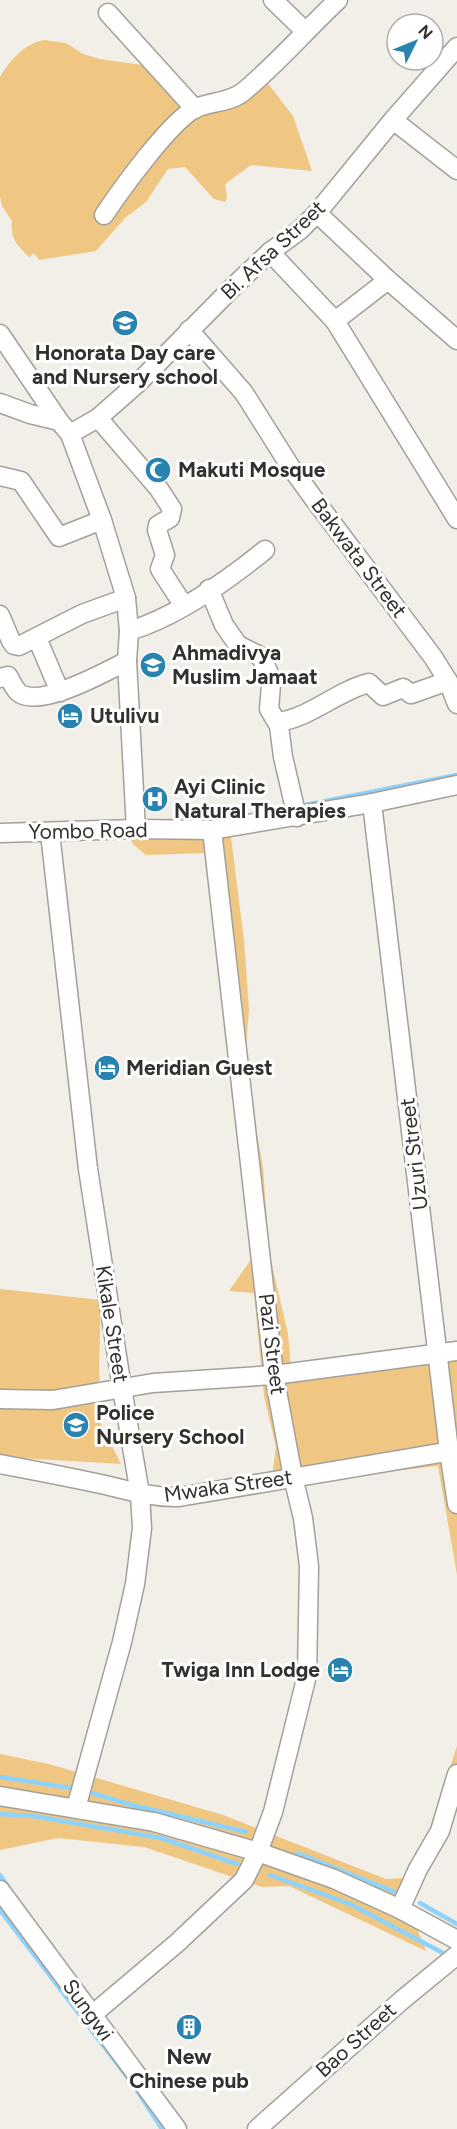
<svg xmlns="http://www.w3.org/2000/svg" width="457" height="2129" font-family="Figtree,sans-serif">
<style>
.green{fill:#efc783}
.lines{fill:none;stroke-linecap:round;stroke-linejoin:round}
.stream{stroke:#8ed3fc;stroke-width:4.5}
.street-casing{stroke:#a3a09a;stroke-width:21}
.street{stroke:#fff;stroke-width:18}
.labels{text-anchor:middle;stroke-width:6;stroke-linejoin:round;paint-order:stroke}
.street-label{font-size:21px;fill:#33312f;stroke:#fff}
.poi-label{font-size:21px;font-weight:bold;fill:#33312f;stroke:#fff;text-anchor:start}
</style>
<rect width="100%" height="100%" fill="#f2eee8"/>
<g class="green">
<path d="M44 40 66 43 83 54 100 59 163 68 205 105 263 77 293 116 312 171 251 165 225 184 227 197 225 202 214 199 185 167 168 169 146 202 126 217 96 251 39 260 34 253 29 257C17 245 10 239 12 221L2 206 0 197V77C9 61 25 43 44 40Z"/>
<path d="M236 810 240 818 231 837 244 940 249 1010 246 1048 247 1080 263 1167 269 1252 288 1334 291 1367 457 1341V1575L438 1466 271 1485 276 1447 264 1396 254 1293 229 1291 252 1258 216 913 205 853 146 855 134 845 120 825Z"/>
<path d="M0 1289 101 1300 99 1369 101 1424 121 1464 3 1457 0 1467Z"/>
<path d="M457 1746V1788L409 1909 426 1951 289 1886 262 1887 144 1847 58 1838 0 1850V1754L49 1764 223 1815 386 1879 403 1878 425 1845Z"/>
</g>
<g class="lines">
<g class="stream">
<path d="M300 806 457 775"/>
<path d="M0 1777 77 1789"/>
<path d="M85 1791 132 1805 246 1832"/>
<path d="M0 1814 33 1816 161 1838 237 1864"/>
<path d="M297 1853 395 1892"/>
<path d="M0 1875 9 1888"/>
<path d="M270 1875 350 1904 443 1953"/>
<path d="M420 1903 457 1924"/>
<path d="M0 1910 134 2086 162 2129"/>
</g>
<defs>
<g id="street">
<path d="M273 0 305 31"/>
<path d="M108 13 195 109"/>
<path d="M393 120 457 170"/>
<path d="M317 213 388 280 457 340"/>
<path d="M104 215C120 191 171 120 196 108 210 102 231 102 243 92 277 64 306 30 338 0"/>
<path d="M270 252 335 321 457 519"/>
<path d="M335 321 388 280"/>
<path d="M189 330 244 393 290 466 314 499 433 657 448 681 457 704"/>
<path d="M0 334 59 421 70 434 102 520 126 598 129 631 127 661 136 829"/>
<path d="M0 403 30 414 59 421"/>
<path d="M98 418 159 489 172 509 170 518 158 525 157 530 165 555 160 569 184 606"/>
<path d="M70 434 98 418 139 382 237 283 270 252 300 230 317 213 393 120 457 47"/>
<path d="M0 476 21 481 59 537 102 520"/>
<path d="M209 589 224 625 238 645 260 656 268 671 271 685 269 709 279 726 283 757 297 817"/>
<path d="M0 615 11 641 14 645 19 646 82 614 126 598"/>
<path d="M129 631C176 617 228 580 265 550"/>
<path d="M37 638 60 692"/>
<path d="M0 678 8 676C11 681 14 688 18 692 38 710 107 671 127 661"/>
<path d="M278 722C310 718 337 691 369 683L383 696 403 688 411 694 448 681"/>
<path d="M372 803 449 1451 457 1504"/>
<path d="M0 833 136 829 212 830 372 803 457 785"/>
<path d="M50 833 88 1169 122 1388 140 1494 142 1528 135 1584 122 1642 76 1808"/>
<path d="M0 1399 53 1400 153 1383 274 1375 457 1351"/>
<path d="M0 1464C32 1470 64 1476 96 1483 125 1489 150 1498 179 1497L457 1450"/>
<path d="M0 1796 154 1822 258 1852 334 1879 400 1909 457 1940"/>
<path d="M0 1890 177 2129"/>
<path d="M400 1909 418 1869 440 1831 457 1774"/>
<path d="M92 2015 177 1943 244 1880 258 1852 273 1812 307 1675 309 1566 303 1518 293 1477 274 1375 212 830"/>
<path d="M257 2129 402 2000 457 1955"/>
</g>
</defs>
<use href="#street" class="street-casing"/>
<use href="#street" class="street"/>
</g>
<defs>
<symbol id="school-disc" viewBox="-11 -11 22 22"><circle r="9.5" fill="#2883b0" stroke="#fff"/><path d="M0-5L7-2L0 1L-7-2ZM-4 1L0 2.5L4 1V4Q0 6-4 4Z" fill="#fff"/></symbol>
<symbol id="mosque-disc" viewBox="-11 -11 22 22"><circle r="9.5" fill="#2883b0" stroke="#fff"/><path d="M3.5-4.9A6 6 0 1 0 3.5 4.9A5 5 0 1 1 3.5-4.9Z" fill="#fff"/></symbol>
<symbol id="hotel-disc" viewBox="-11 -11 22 22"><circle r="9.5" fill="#2883b0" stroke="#fff"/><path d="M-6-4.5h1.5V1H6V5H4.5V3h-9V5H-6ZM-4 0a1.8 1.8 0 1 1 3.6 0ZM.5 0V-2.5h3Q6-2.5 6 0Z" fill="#fff"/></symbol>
<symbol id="hospital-disc" viewBox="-11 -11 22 22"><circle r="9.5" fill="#2883b0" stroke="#fff"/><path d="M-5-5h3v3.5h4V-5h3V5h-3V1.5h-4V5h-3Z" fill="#fff"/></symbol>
<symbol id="building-disc" viewBox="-11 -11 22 22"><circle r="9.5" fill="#2883b0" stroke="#fff"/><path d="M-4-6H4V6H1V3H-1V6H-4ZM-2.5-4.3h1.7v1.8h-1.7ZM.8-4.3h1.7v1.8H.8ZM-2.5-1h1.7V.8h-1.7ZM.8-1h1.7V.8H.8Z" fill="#fff"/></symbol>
</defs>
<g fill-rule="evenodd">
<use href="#school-disc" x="110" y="308" width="30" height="30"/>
<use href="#mosque-disc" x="143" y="455" width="30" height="30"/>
<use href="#school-disc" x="138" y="650" width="30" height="30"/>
<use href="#hotel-disc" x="55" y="701" width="30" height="30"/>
<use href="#hospital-disc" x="140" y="784" width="30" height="30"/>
<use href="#hotel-disc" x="92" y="1053" width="30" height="30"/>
<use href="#school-disc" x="61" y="1410" width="30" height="30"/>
<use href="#hotel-disc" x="325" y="1655" width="30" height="30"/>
<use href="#building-disc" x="174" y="2012" width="30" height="30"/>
</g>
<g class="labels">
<g class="street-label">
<text transform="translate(273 250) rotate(-43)" y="7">Bi. Afsa Street</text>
<text transform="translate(359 558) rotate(53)" y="7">Bakwata Street</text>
<text transform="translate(88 831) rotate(-1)" y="7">Yombo Road</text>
<text transform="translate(414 1154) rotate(-97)" y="7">Uzuri Street</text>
<text transform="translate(112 1324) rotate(81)" y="7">Kikale Street</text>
<text transform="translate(272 1344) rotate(83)" y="7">Pazi Street</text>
<text transform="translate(228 1486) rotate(-8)" y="7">Mwaka Street</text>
<text transform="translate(88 2010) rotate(54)" y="7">Sungwi</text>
<text transform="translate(356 2040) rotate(-42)" y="7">Bao Street</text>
</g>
<g class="poi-label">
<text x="125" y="360" text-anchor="middle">Honorata Day care<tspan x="125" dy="24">and Nursery school</tspan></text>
<text x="178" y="477">Makuti Mosque</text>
<text x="172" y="660">Ahmadivya<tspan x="172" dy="24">Muslim Jamaat</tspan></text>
<text x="90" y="723">Utulivu</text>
<text x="174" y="794">Ayi Clinic<tspan x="174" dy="24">Natural Therapies</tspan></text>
<text x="126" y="1075">Meridian Guest</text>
<text x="96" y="1420">Police<tspan x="96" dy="24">Nursery School</tspan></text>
<text x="320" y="1677" text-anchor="end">Twiga Inn Lodge</text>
<text x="189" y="2064" text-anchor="middle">New<tspan x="189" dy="24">Chinese pub</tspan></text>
</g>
</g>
<g transform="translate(415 42) rotate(47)"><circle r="28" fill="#ffffff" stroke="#adadac" stroke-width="1.5"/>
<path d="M0-4.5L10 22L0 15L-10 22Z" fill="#2883b0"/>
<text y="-9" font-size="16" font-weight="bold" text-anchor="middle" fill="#33312f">N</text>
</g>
</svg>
